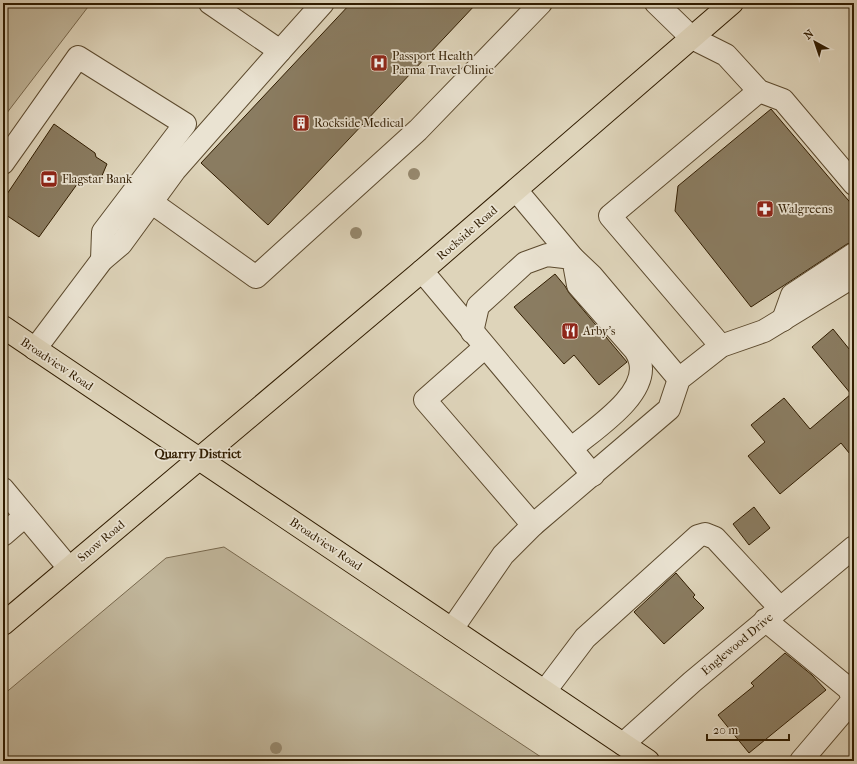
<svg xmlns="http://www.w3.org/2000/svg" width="857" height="764" font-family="'IM FELL French Canon',serif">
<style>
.green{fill:#c0b59a;stroke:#78684d}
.building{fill:#8a7c61;stroke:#301c00}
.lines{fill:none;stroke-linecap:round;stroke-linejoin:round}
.minor-casing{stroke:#5c4a2e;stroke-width:24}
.major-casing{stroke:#301c00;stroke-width:24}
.minor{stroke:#eae3d2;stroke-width:22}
.major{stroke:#ded4ba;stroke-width:22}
.tree{fill:#96886d}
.labels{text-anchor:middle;stroke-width:3.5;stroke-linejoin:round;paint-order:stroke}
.poi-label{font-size:12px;fill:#301c00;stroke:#eae3d2;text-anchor:start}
.street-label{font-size:12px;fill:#301c00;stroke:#eae3d2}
.neighbourhood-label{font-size:13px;font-weight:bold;fill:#301c00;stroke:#eae3d2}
</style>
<rect width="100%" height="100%" fill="#ded4ba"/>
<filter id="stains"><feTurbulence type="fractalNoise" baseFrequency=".005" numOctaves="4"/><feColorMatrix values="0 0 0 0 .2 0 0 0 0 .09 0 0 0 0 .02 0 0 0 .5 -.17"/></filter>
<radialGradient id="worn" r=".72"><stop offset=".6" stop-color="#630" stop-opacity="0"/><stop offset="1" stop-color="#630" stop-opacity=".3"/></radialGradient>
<g class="green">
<path d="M3 3H91L3 118Z"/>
<path d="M224 547 547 761H3V695L166 558Z"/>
</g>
<g class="building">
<path d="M351 3H477L268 225 201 163Z"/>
<path d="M771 109 854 207V242L847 244 751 307 675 211 678 186Z"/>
<path d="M54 124 95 153 96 157 107 164 101 178 93 181 83 176 39 237 3 213V200Z"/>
<path d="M555 274 565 286 569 293 627 362 599 385 574 355 564 364 514 307Z"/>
<path d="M833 329 854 355V459L841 443 780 494 748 456 765 442 751 425 784 398 810 429 851 394 812 347Z"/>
<path d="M754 507 770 528 749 545 733 524Z"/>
<path d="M676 573 695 595 693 597 704 608 664 644 634 612Z"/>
<path d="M785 653 812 675 826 690 749 753 718 715 754 686 751 683Z"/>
</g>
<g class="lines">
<defs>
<g id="minor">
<path d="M210 3 280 51 323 3"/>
<path d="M656 3 692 38 726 55 759 91 783 100 854 184"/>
<path d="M3 163 78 57 185 124 103 232 102 260"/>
<path d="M516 190 573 258 592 276 679 379"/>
<path d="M151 202 256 277 418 130 541 3"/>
<path d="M422 271 593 475"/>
<path d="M783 320 792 295 854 254"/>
<path d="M472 332 478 306 525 263 547 255 573 258 578 285 635 350C637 353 639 357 640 361 649 395 594 429 572 448"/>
<path d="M721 346 610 216 759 91"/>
<path d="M484 348 425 400 533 525"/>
<path d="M35 349 102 260 121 244 175 170 280 51"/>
<path d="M3 489 69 568"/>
<path d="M3 535 25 516"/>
<path d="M765 620 849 689 853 700 801 761"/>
<path d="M452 629 503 555 533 525 669 409 679 379 721 346 764 331 854 276"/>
<path d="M545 691 585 638 698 536 705 534 715 538 780 608"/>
<path d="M623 744 692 682 854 547"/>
</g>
<g id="major">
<path d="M3 327 648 761"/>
<path d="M3 624 422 271 732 3"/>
</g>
</defs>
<use href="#minor" class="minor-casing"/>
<use href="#major" class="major-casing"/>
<use href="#minor" class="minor"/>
<use href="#major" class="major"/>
</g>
<g class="tree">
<circle cx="414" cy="174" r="6"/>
<circle cx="356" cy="233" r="6"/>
<circle cx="276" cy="748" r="6"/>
</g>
<defs>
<symbol id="hospital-square" viewBox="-11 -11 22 22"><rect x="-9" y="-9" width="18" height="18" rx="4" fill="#8f2418" stroke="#eae3d2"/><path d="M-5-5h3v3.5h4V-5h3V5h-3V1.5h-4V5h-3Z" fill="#fff"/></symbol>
<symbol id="building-square" viewBox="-11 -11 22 22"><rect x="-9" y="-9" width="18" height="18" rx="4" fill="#8f2418" stroke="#eae3d2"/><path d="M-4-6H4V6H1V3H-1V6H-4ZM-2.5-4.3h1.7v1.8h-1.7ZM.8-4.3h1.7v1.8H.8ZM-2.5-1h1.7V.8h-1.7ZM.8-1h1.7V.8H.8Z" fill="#fff"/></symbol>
<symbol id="bank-square" viewBox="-11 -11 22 22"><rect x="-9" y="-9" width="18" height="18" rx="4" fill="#8f2418" stroke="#eae3d2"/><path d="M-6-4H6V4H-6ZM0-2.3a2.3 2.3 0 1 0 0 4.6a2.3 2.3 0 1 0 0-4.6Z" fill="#fff"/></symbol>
<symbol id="pharmacy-square" viewBox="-11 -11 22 22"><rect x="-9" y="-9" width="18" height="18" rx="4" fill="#8f2418" stroke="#eae3d2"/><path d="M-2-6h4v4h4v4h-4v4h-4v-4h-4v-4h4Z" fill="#fff"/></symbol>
<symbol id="restaurant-square" viewBox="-11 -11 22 22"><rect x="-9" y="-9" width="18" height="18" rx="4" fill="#8f2418" stroke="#eae3d2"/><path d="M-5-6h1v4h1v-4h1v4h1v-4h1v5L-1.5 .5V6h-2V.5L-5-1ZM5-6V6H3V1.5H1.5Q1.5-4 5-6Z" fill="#fff"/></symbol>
</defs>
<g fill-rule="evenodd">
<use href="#hospital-square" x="369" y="53" width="20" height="20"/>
<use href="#building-square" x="291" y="113" width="20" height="20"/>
<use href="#bank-square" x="39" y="169" width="20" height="20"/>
<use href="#pharmacy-square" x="755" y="199" width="20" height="20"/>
<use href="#restaurant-square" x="560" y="321" width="20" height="20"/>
</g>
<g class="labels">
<g class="poi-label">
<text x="392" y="60">Passport Health<tspan x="392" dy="14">Parma Travel Clinic</tspan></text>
<text x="314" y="127">Rockside Medical</text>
<text x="62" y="183">Flagstar Bank</text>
<text x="778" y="213">Walgreens</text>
<text x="583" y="335">Arby's</text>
</g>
<g class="street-label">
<text transform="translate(467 233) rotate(-41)" y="4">Rockside Road</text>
<text transform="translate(57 364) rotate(34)" y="4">Broadview Road</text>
<text transform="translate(101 541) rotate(-40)" y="4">Snow Road</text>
<text transform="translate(326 544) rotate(34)" y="4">Broadview Road</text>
<text transform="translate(737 644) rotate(-40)" y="4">Englewood Drive</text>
</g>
<g class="neighbourhood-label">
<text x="198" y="458">Quarry District</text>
</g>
</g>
<rect width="857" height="764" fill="none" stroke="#ded4ba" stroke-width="16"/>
<rect x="4" y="4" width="849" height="756" fill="none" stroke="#301c00" stroke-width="2"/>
<rect x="8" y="8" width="841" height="748" fill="none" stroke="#301c00"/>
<g transform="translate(815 42) rotate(320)" stroke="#eae3d2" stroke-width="3" paint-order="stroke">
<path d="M0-3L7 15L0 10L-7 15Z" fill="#301c00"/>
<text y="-6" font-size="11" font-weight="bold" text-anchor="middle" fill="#301c00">N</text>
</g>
<path d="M707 734v6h82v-6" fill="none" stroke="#301c00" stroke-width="2"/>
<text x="713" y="734" font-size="12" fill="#301c00" stroke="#eae3d2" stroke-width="3" paint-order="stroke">20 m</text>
<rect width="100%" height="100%" filter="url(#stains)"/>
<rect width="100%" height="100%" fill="url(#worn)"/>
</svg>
